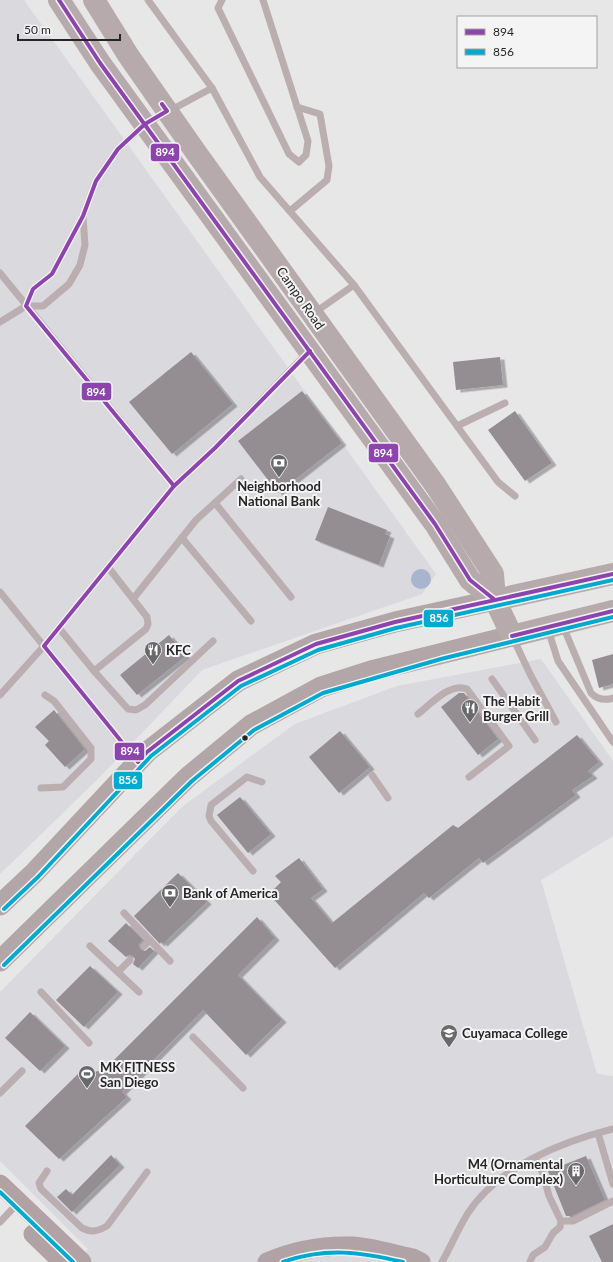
<svg xmlns="http://www.w3.org/2000/svg" width="613" height="1262" font-family="Lato,sans-serif">
<style>
.built{fill:#d9d9de}
.water{fill:#a8b5ce}
.building{fill:#948e93;filter:url(#shadow)}
.lines{fill:none;stroke-linecap:round;stroke-linejoin:round}
.lane{stroke:#bbaeb1;stroke-width:7}
.secondary{stroke:#b1a2a6;stroke-width:19}
.primary{stroke:#b3a6a8;stroke-width:21}
.highway{stroke:#b7aaac;stroke-width:22}
.bus-1-casing{stroke:#f4f4f5;stroke-width:7}
.bus-2-casing{stroke:#f4f4f5;stroke-width:7}
.bus-1{stroke:#8e44ad;stroke-width:4}
.bus-2{stroke:#00a9ce;stroke-width:4}
.bus-dot{fill:#252525;stroke:#f4f4f5;stroke-width:1.5}
.labels{text-anchor:middle;stroke-width:4;stroke-linejoin:round;paint-order:stroke}
.street-label{font-size:13px;fill:#252525;stroke:#f4f4f5}
.poi-label{font-size:13px;font-weight:bold;fill:#252525;stroke:#f4f4f5;text-anchor:start}
.line-badge{stroke:#f4f4f5;stroke-width:1.5}
.badge-label{font-size:11px;text-anchor:middle;font-weight:bold;fill:#fff}
</style>
<defs>
<filter id="shadow"><feDropShadow dx="4.5" dy="2.5" stdDeviation="0" flood-color="#0004"/></filter>
</defs>
<rect width="100%" height="100%" fill="#e7e7e7"/>
<g class="built">
<path d="M0 0H24L436 574 422 594 202 670 100 777 0 874Z"/>
<path d="M541 659 613 761V836L541 880 597 1074 613 1076V1262H77L88 1249 0 1161V992L183 806 295 724 397 686Z"/>
</g>
<circle class="water" cx="421" cy="579" r="10"/>
<g class="building">
<path d="M191 352 233 404 172 454 129 402Z"/>
<path d="M500 357 503 385 456 390 453 362Z"/>
<path d="M302 391 342 443 278 493 238 441Z"/>
<path d="M515 411 552 463 525 481 488 430Z"/>
<path d="M328 507 387 530 385 534 390 536 379 565 315 540Z"/>
<path d="M169 635 186 656 137 695 120 675Z"/>
<path d="M613 654V684L599 688 592 660Z"/>
<path d="M459 693H464L498 739 478 755 441 707Z"/>
<path d="M54 710 85 749 65 767 45 745 49 741 35 727Z"/>
<path d="M340 731 370 767 339 793 309 757Z"/>
<path d="M577 735 599 762 588 771 593 776 572 790 576 795 483 863 479 858 429 898 424 893 335 968 269 894 281 882 275 876 299 858 323 889 311 898 332 923 453 825 458 828Z"/>
<path d="M240 797 271 834 248 853 217 815Z"/>
<path d="M178 873 207 902 163 944 161 942 160 944 134 916Z"/>
<path d="M257 917 275 938 238 975 282 1020 246 1055 203 1010 122 1092 127 1097 59 1159 25 1126 80 1072 103 1071Z"/>
<path d="M126 923 143 940 139 944 140 949 145 951 150 947 154 951 138 968 133 964 135 959 133 956 129 955 126 957 108 941Z"/>
<path d="M90 966 118 992 84 1027 56 1000Z"/>
<path d="M30 1012 65 1046 40 1071 5 1038Z"/>
<path d="M111 1155 120 1165 72 1212 57 1197 66 1189 72 1195Z"/>
<path d="M586 1156 605 1200 572 1216H566L548 1171Z"/>
<path d="M613 1224V1262H602L589 1236Z"/>
</g>
<g class="lines">
<g class="lane">
<path d="M222 0 218 8 289 154 299 162 306 155 308 141 263 0"/>
<path d="M212 88 260 177 354 285 314 313"/>
<path d="M290 211 327 180 329 166 320 114 297 107"/>
<path d="M0 273 174 486"/>
<path d="M354 285 457 426 505 403"/>
<path d="M26 306 33 289 52 274 83 216 96 181 118 149 145 124 212 88 148 0"/>
<path d="M0 322 26 306H43L69 284 80 265 85 245 83 217"/>
<path d="M457 426 498 482 515 496"/>
<path d="M215 503 291 597"/>
<path d="M182 538 251 621"/>
<path d="M0 592 137 761"/>
<path d="M133 599 196 520 241 479"/>
<path d="M563 626 591 693C597 699 604 701 613 698"/>
<path d="M59 628 94 671 146 629 148 624 147 617 108 567"/>
<path d="M548 629 558 661 613 742"/>
<path d="M513 638 530 674 556 722"/>
<path d="M94 671 128 709 136 710 145 705 213 641"/>
<path d="M492 679 535 740"/>
<path d="M0 695 44 646 174 486 215 448 308 352"/>
<path d="M418 714C431 704 450 682 467 689L509 746 469 777"/>
<path d="M372 775 388 798"/>
<path d="M41 788 63 787 91 759V748L54 701 45 695"/>
<path d="M253 871 211 821 209 816 211 805 247 777 262 782"/>
<path d="M124 913 170 961"/>
<path d="M90 946 139 992"/>
<path d="M144 946 150 940"/>
<path d="M118 972 130 960"/>
<path d="M41 992 89 1043"/>
<path d="M193 1037 243 1088"/>
<path d="M0 1093 22 1071"/>
<path d="M598 1133 613 1184"/>
<path d="M47 1171 39 1183 41 1189 82 1228C92 1233 98 1231 107 1226L147 1172"/>
<path d="M561 1221H573L613 1201"/>
<path d="M0 1222 18 1203"/>
<path d="M442 1262C451 1246 458 1229 468 1213 498 1167 561 1142 613 1129"/>
<path d="M530 1262 533 1255 545 1247 553 1233 560 1227 561 1221 549 1196 543 1174 535 1158"/>
</g>
<g class="secondary">
<path d="M0 1184 82 1262"/>
<path d="M33 1234 62 1262"/>
<path d="M267 1262C294 1250 322 1245 352 1246 372 1247 393 1254 413 1258L421 1262"/>
</g>
<g class="primary">
<path d="M0 905 34 873 147 752 238 681 316 644 395 622 495 600"/>
<path d="M0 961 188 777 251 725 321 687 371 671 512 636"/>
</g>
<g class="highway">
<path d="M59 0 100 63 435 524 470 580 495 600 613 574"/>
<path d="M94 0 128 55 195 151 436 486 493 574 495 600 512 636 613 611"/>
</g>
<defs>
<g id="bus-1">
<path d="M59 0 100 63 435 524 470 580 495 600"/>
<path d="M162 104 167 111 145 124 118 149 96 181 83 216 52 274 33 289 26 306 174 486"/>
<path d="M310 351 215 448 174 486 44 646 138 762 147 752 238 681 316 644 395 622 613 574"/>
<path d="M512 636 613 611"/>
</g>
<g id="bus-2">
<path d="M4 909 38 877 151 756 241 686 318 650 396 628 613 580"/>
<path d="M4 965 192 781 254 730 323 693 441 659 613 617"/>
<path d="M0 1192 73 1262"/>
<path d="M283 1262C326 1247 361 1252 403 1262"/>
</g>
</defs>
<use href="#bus-1" class="bus-1-casing"/>
<use href="#bus-2" class="bus-2-casing"/>
<use href="#bus-1" class="bus-1"/>
<use href="#bus-2" class="bus-2"/>
</g>
<defs>
<symbol id="bank-pin" viewBox="-11 -11 22 30"><path d="M0 17L-7.5 6A9.5 9.5 0 1 1 7.5 6Z" fill="#696969" stroke="#f4f4f5"/><path d="M-6-4H6V4H-6ZM0-2.3a2.3 2.3 0 1 0 0 4.6a2.3 2.3 0 1 0 0-4.6Z" fill="#fff"/></symbol>
<symbol id="restaurant-pin" viewBox="-11 -11 22 30"><path d="M0 17L-7.5 6A9.5 9.5 0 1 1 7.5 6Z" fill="#696969" stroke="#f4f4f5"/><path d="M-5-6h1v4h1v-4h1v4h1v-4h1v5L-1.5 .5V6h-2V.5L-5-1ZM5-6V6H3V1.5H1.5Q1.5-4 5-6Z" fill="#fff"/></symbol>
<symbol id="university-pin" viewBox="-11 -11 22 30"><path d="M0 17L-7.5 6A9.5 9.5 0 1 1 7.5 6Z" fill="#696969" stroke="#f4f4f5"/><path d="M0-5L7-2L0 1L-7-2ZM-4 1L0 2.5L4 1V4Q0 6-4 4Z" fill="#fff"/></symbol>
<symbol id="stadium-pin" viewBox="-11 -11 22 30"><path d="M0 17L-7.5 6A9.5 9.5 0 1 1 7.5 6Z" fill="#696969" stroke="#f4f4f5"/><path d="M0-5a6.5 5 0 1 0 0 10a6.5 5 0 1 0 0-10ZM-3.5-1.8h7v3.6h-7Z" fill="#fff"/></symbol>
<symbol id="building-pin" viewBox="-11 -11 22 30"><path d="M0 17L-7.5 6A9.5 9.5 0 1 1 7.5 6Z" fill="#696969" stroke="#f4f4f5"/><path d="M-4-6H4V6H1V3H-1V6H-4ZM-2.5-4.3h1.7v1.8h-1.7ZM.8-4.3h1.7v1.8H.8ZM-2.5-1h1.7V.8h-1.7ZM.8-1h1.7V.8H.8Z" fill="#fff"/></symbol>
</defs>
<g fill-rule="evenodd">
<use href="#bank-pin" x="269" y="453" width="20" height="27"/>
<use href="#restaurant-pin" x="143" y="640" width="20" height="27"/>
<use href="#restaurant-pin" x="460" y="698" width="20" height="27"/>
<use href="#bank-pin" x="160" y="883" width="20" height="27"/>
<use href="#university-pin" x="439" y="1023" width="20" height="27"/>
<use href="#stadium-pin" x="77" y="1064" width="20" height="27"/>
<use href="#building-pin" x="566" y="1161" width="20" height="27"/>
</g>
<circle class="bus-dot" cx="245" cy="738" r="3.5"/>
<g class="labels">
<g class="street-label">
<text transform="translate(301 298) rotate(55)" y="5">Campo Road</text>
</g>
<g class="poi-label">
<text x="279" y="491" text-anchor="middle">Neighborhood<tspan x="279" dy="15">National Bank</tspan></text>
<text x="166" y="655">KFC</text>
<text x="483" y="706">The Habit<tspan x="483" dy="15">Burger Grill</tspan></text>
<text x="183" y="898">Bank of America</text>
<text x="462" y="1038">Cuyamaca College</text>
<text x="100" y="1072">MK FITNESS<tspan x="100" dy="15">San Diego</tspan></text>
<text x="563" y="1169" text-anchor="end">M4 (Ornamental<tspan x="563" dy="15">Horticulture Complex)</tspan></text>
</g>
</g>
<g class="line-badge">
<rect x="150" y="143" width="30" height="19" rx="4" fill="#8e44ad"/>
<rect x="81" y="382" width="31" height="19" rx="4" fill="#8e44ad"/>
<rect x="368" y="443" width="31" height="20" rx="4" fill="#8e44ad"/>
<rect x="423" y="609" width="31" height="19" rx="4" fill="#00a9ce"/>
<rect x="114" y="742" width="31" height="19" rx="4" fill="#8e44ad"/>
<rect x="113" y="771" width="30" height="19" rx="4" fill="#00a9ce"/>
</g>
<g class="badge-label">
<text x="165" y="156">894</text>
<text x="96" y="396">894</text>
<text x="383" y="457">894</text>
<text x="439" y="622">856</text>
<text x="130" y="755">894</text>
<text x="128" y="784">856</text>
</g>
<rect x="457" y="16" width="140" height="52" fill="#f4f4f5" stroke="#a1a1a2"/>
<rect x="465" y="29" width="20" height="6" fill="#8e44ad" stroke="#a1a1a2"/>
<text x="493" y="36" font-size="12" fill="#252525">894</text>
<rect x="465" y="49" width="20" height="6" fill="#00a9ce" stroke="#a1a1a2"/>
<text x="493" y="56" font-size="12" fill="#252525">856</text>
<path d="M18 34v6h102v-6" fill="none" stroke="#252525" stroke-width="2"/>
<text x="24" y="34" font-size="12" fill="#252525" stroke="#f4f4f5" stroke-width="3" paint-order="stroke">50 m</text>
</svg>
